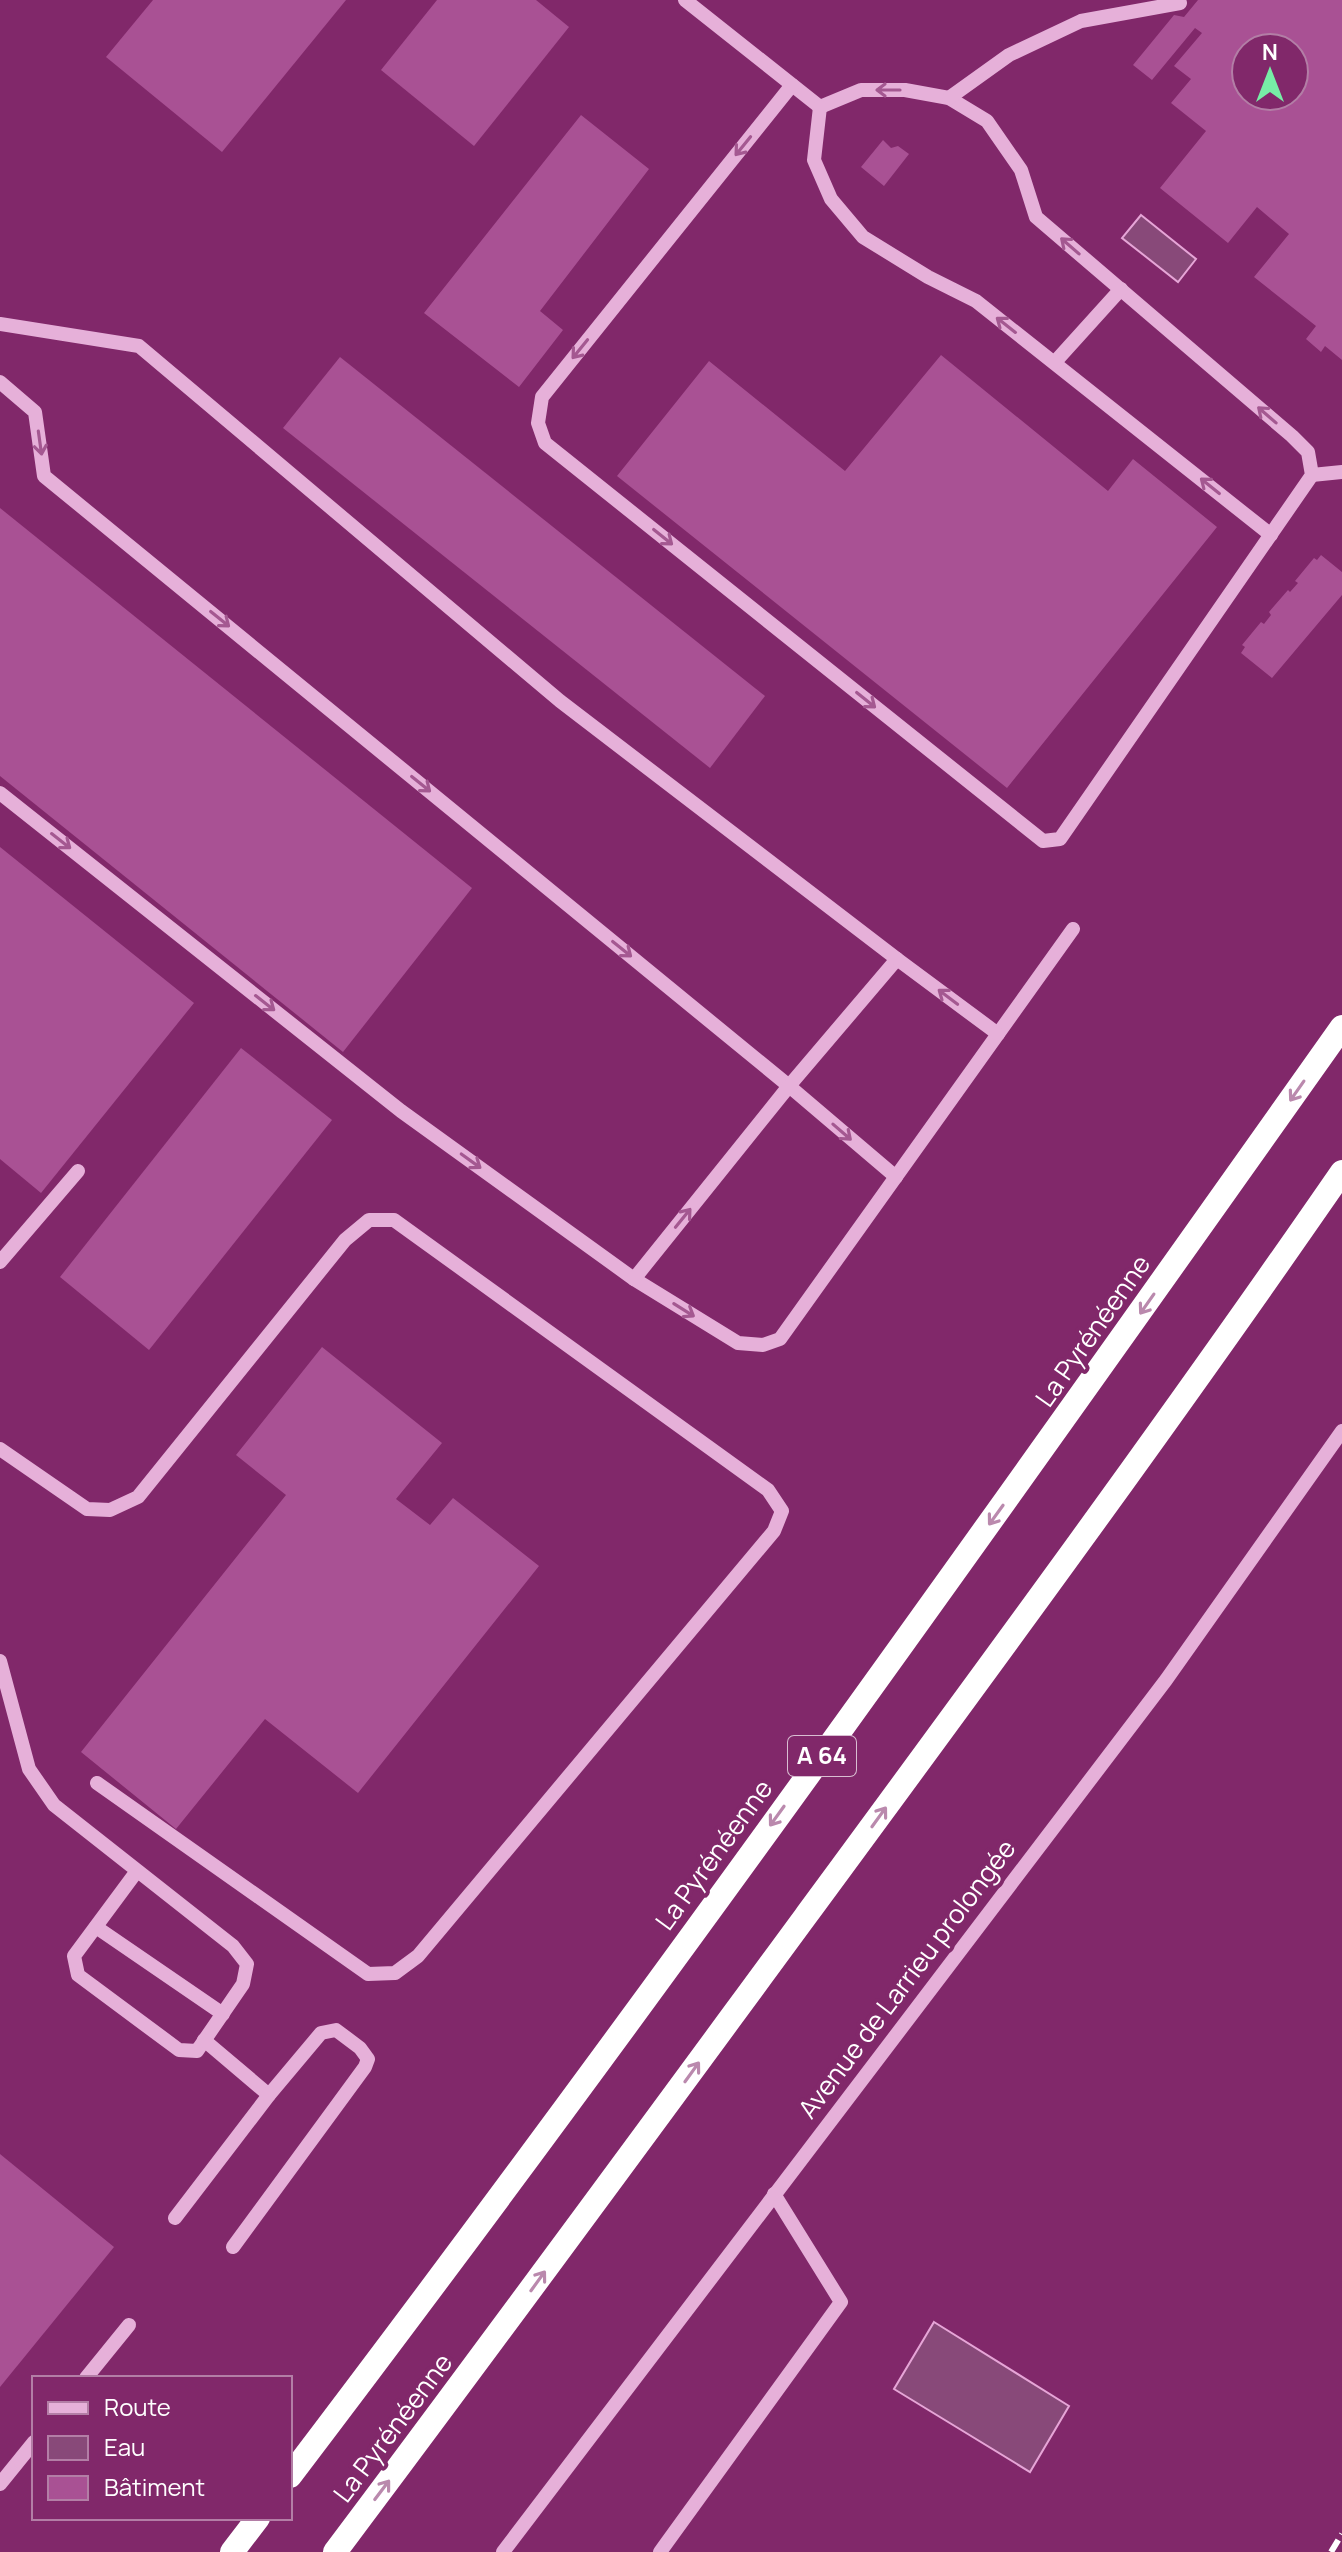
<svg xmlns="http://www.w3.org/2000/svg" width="1342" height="2552" font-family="Manrope,sans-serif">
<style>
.water{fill:#884979;stroke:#e6a5d7;stroke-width:2}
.building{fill:#a95194;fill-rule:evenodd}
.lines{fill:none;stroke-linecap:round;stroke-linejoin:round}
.minor{stroke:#e6b0d9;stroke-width:14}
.highway{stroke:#fff;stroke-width:24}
.rail{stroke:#fff;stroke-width:6;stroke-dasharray:14 6;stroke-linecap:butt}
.oneway{stroke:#a45891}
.oneway2{stroke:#ba89ad}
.labels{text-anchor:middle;stroke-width:8;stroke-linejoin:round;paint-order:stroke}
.shield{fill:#81286a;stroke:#d9bed2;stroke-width:2}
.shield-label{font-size:24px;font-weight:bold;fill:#fff}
.street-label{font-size:26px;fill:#fff;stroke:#81286a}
</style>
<rect width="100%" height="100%" fill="#81286a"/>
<g class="water">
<path d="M1141 215 1196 259 1178 282 1122 238Z"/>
<path d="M934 2322 1069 2406 1030 2472 894 2389Z"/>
</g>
<g class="building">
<path d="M153 0H346L222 152 106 57Z"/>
<path d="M437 0H536L569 27 474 146 381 70Z"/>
<path d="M1198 0H1342V360L1325 346 1321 352 1306 339 1316 326 1254 277 1289 234 1257 207 1228 243 1160 188 1206 131 1171 103 1191 79 1174 66 1202 33 1195 28 1152 80 1133 65 1174 15 1184 17ZM1246 48H1294V96H1246Z"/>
<path d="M581 115 649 169 540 311 563 330 519 387 424 313Z"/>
<path d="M883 140 891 148 898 146 909 154 884 186 861 167Z"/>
<path d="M941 355 1108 491 1133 459 1217 527 1007 788 617 476 709 361 845 471Z"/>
<path d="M340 357 765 696 710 768 283 428Z"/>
<path d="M0 508 472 888 343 1052 0 776Z"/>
<path d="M1321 555 1342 572V595L1272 678 1241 653 1245 647 1242 645 1261 622 1264 624 1271 615 1269 612 1288 590 1290 592 1298 583 1295 581 1314 558 1317 560Z"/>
<path d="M0 847 194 1003 41 1193 0 1159Z"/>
<path d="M241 1048 332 1120 149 1350 60 1277Z"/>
<path d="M322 1347 442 1443 396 1499 430 1525 453 1498 539 1566 358 1793 265 1719 176 1829 81 1752 286 1495 236 1455Z"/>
<path d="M0 2154 114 2247 0 2387Z"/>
</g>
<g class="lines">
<g class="minor">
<path d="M685 0 820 107"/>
<path d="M792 85 542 397 538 423 545 443 1043 841 1060 839 1312 475 1308 452 1292 436 1036 217 1021 170 987 121 949 98 905 90H861L820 107"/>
<path d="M949 98 1009 55 1081 21 1180 3"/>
<path d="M820 107 814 160 831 199 863 237 928 277 976 301 1271 535"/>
<path d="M0 324 139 346 560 701 897 959 789 1086 44 476 35 412 0 382"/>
<path d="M1055 362 1121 289"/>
<path d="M1312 475 1342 472"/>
<path d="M0 793 401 1111 634 1279 738 1343 763 1345 780 1339 1073 929"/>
<path d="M897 959 998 1034"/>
<path d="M0 1262 78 1171"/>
<path d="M634 1279 789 1086 896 1177"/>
<path d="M0 1449 87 1509 110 1510 138 1497 345 1240 369 1220H394L768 1490 782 1511 774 1531 418 1956 395 1973 368 1974 97 1783"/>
<path d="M0 1661 29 1769 54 1805 233 1946 247 1964 243 1984 197 2051 179 2050 78 1975 74 1956 137 1871"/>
<path d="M96 1927 223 2014"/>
<path d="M204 2040 269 2095"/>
<path d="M175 2218 269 2095 321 2033 336 2030 360 2048 368 2059 365 2067 233 2247"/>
<path d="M86 2378 129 2325"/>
<path d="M0 2484 34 2442"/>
<path d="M503 2552 1166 1680 1342 1431"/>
<path d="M660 2552 841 2302 774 2194"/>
</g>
<g class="highway">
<path d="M290 2476C651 2001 997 1514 1342 1027"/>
<path d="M232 2552 258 2518"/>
<path d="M335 2552C493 2342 649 2129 805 1917 986 1671 1168 1424 1342 1172"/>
</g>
<path class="rail" d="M1331 2552 1342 2534"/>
</g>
<defs><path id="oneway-shaft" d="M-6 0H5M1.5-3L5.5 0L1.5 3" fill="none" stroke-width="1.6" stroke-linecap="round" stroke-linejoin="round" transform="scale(2)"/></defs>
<g class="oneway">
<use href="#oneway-shaft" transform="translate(888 90) rotate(180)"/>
<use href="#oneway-shaft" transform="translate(743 146) rotate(129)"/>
<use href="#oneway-shaft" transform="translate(1070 246) rotate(-139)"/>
<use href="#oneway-shaft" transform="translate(1006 325) rotate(-142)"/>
<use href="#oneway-shaft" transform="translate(580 349) rotate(129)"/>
<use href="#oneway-shaft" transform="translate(1267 415) rotate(-139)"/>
<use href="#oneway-shaft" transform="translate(40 443) rotate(82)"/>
<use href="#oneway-shaft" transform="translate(1210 486) rotate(-141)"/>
<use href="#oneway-shaft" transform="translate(663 537) rotate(39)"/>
<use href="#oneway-shaft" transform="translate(220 619) rotate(39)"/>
<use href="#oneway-shaft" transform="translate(866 700) rotate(39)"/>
<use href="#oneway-shaft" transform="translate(421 784) rotate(39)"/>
<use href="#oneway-shaft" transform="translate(61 841) rotate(38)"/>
<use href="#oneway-shaft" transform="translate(622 949) rotate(39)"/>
<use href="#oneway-shaft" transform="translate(948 997) rotate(-143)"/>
<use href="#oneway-shaft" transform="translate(265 1003) rotate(38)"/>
<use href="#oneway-shaft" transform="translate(842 1132) rotate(41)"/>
<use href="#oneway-shaft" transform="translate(471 1161) rotate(36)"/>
<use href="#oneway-shaft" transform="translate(683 1218) rotate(-51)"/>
<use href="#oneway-shaft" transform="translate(684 1310) rotate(32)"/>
</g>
<g class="oneway2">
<use href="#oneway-shaft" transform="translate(1297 1091) rotate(125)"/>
<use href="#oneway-shaft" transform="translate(1147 1304) rotate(125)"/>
<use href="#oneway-shaft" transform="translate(996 1515) rotate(126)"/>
<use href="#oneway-shaft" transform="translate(777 1816) rotate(126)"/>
<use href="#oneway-shaft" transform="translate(879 1817) rotate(-54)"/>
<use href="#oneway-shaft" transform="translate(692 2072) rotate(-54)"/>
<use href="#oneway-shaft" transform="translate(538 2281) rotate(-54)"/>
<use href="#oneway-shaft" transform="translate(382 2490) rotate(-53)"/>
</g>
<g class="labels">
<rect class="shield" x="788" y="1736" width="68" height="40" rx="6"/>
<g class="shield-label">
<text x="822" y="1764">A 64</text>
</g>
<g class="street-label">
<text transform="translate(1093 1331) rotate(-55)" y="9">La Pyrénéenne</text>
<text transform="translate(714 1855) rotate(-54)" y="9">La Pyrénéenne</text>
<text transform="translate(907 1979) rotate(-53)" y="9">Avenue de Larrieu prolongée</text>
<text transform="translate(393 2428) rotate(-53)" y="9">La Pyrénéenne</text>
</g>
</g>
<rect x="32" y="2376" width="260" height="144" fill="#81286a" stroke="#b37ea6" stroke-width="2"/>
<rect x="48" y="2402" width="40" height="12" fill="#e6b0d9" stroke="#b37ea6" stroke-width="2"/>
<text x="104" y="2416" font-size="24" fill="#ffffff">Route</text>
<rect x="48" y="2436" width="40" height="24" fill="#884979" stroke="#b37ea6" stroke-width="2"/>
<text x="104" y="2456" font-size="24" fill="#ffffff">Eau</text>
<rect x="48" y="2476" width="40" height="24" fill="#a95194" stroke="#b37ea6" stroke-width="2"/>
<text x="104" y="2496" font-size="24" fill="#ffffff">Bâtiment</text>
<g transform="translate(1270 72)"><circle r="38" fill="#81286a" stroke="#b37ea6" stroke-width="2"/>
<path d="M0-6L14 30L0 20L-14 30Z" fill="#77eda6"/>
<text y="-12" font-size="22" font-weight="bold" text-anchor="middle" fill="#ffffff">N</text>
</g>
</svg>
